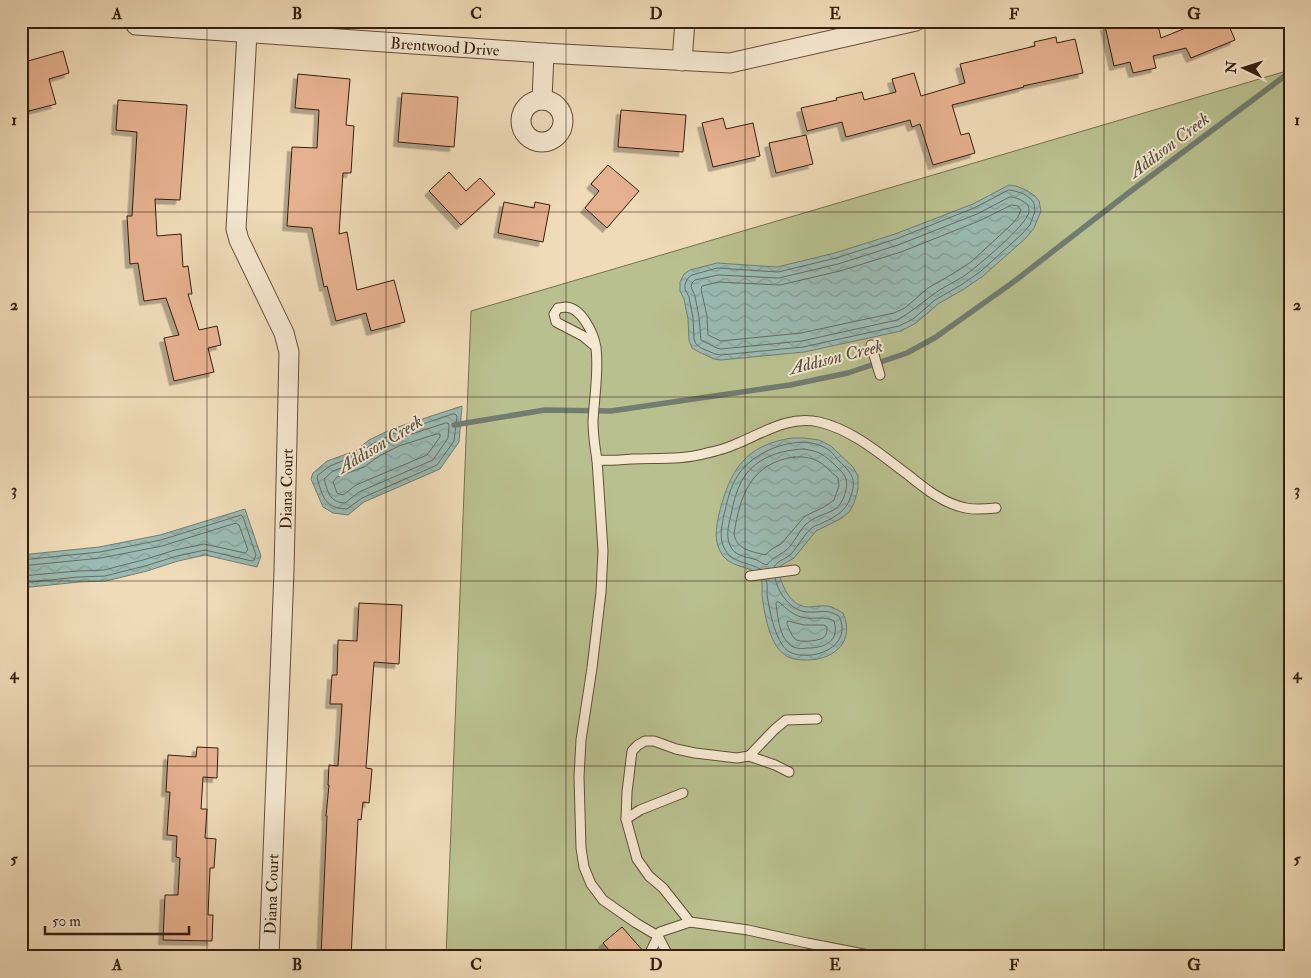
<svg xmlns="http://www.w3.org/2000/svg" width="1311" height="978" font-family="'IM FELL Double Pica',serif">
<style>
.grass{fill:#b9c08f;stroke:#776f4e}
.water{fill:url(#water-waves);stroke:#727c71}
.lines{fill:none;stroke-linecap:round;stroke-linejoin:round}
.shore{stroke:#686c60;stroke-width:1}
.stream{stroke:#727c71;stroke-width:5.5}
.building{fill:#e6b190;stroke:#351e0e;filter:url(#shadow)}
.lane-casing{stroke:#644d38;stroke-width:11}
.street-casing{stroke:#644d38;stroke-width:21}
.lane{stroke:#f5e8d1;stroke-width:9}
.street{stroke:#f5e8d1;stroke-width:19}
.grid{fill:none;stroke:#351e0e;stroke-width:1;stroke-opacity:0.55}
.labels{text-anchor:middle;stroke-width:4;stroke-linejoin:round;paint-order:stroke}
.street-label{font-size:16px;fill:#351e0e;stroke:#f5e8d1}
.water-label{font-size:18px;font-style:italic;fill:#534d40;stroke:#f5e8d1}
.neatline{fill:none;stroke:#351e0e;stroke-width:2}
.grid-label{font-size:16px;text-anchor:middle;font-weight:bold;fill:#351e0e}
</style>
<defs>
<pattern id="water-waves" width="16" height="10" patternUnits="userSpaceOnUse" patternTransform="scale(1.25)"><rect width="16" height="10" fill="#9abab3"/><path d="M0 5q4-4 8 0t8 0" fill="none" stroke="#859f99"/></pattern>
<filter id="shadow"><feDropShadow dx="-4.5" dy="4.5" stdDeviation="0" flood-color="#0004"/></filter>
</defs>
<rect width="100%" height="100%" fill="#efdbb8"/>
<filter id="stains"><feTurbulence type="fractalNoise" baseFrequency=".004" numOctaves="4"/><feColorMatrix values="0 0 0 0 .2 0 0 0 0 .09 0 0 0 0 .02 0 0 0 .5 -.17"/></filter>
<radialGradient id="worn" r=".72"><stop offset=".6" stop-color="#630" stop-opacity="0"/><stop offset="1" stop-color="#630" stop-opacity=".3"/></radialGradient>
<path class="grass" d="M1290 70V957H446L471 311Z"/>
<g class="water">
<path d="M1009 185 1016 186 1026 190 1035 196 1039 201 1041 211 1034 228 1026 238 983 276 964 289 938 304 916 323 901 331 804 352 721 360 714 359 699 352 692 348 689 340 688 319 684 299 680 291V282L684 274 690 270 717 263 777 267 835 253 895 234 973 204Z"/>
<path d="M462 406 459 442 440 469 364 502 348 515 333 513 323 507 311 479 313 473 327 461 355 451 369 440 392 429Z"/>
<path d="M792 438H804L819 440 831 446 853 467 858 476V489L854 503 850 511 842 518 816 531 794 558 782 565 778 568C781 584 789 606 808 607 814 607 821 605 828 606 833 607 838 610 843 613 855 640 836 659 809 660 799 660 791 660 784 654 769 644 764 611 762 595 762 588 763 582 760 576 754 567 733 568 724 557 713 543 716 529 719 514 730 470 745 445 792 438Z"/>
<path d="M245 509 261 556 257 567 205 555 178 561 147 571 106 581 79 582 21 588V555L99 547 160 535Z"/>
</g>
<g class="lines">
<g class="shore">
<path d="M1009 190 1015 191 1024 194 1031 199 1034 203 1035 211 1030 225 1022 234 980 272 961 285 935 300 913 319 899 326 803 347 721 355 715 354 701 348 696 344 694 339 693 318 689 297 685 289V284L688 278 692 275 717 268 778 272 836 258 896 239 974 208Z"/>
<path d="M1010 197C1015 197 1020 199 1024 202 1028 204 1029 207 1029 212 1027 225 977 267 964 276 953 283 941 288 931 296 919 305 910 313 897 320L802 341 721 349 717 348 701 340 699 317 695 296 691 287 692 283 695 280 718 275 779 278 838 264 898 245 977 214Z"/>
<path d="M1012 205 1018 206 1021 210 1018 217 1012 224 971 262 954 273 928 288 905 308 894 313 801 333 721 341 708 335 707 316 701 289 702 286 718 282 780 285 840 271 901 252 979 221Z"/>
<path d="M453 414H455L457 416 454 441 437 465 362 498 347 509C324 508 323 497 317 478L318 475 330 466 357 455 372 444 393 434Z"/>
<path d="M446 423H448L449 425 448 438 433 460 359 492 345 503C329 502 328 492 324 479L333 471 360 461 375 450 396 439Z"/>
<path d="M437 434H440V437L427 455 356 485 343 495 337 493 333 482 337 477 364 467 379 456 399 446Z"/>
<path d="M804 449C822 452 824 455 837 467 845 475 848 479 846 490 840 515 827 510 810 521 799 528 795 544 785 551 778 556 772 558 767 565 763 564 760 562 757 560 748 557 738 557 732 549 725 538 728 527 731 515 733 504 736 492 741 482 754 458 779 450 804 449Z"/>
<path d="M794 457C818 456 822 464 838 478L839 486 834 500 824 507 805 516 781 544 772 549 765 555C751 551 737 550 734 534 740 495 751 463 794 457Z"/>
<path d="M21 560 100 552 161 540 241 515 243 517 256 555 254 560 252 561 205 550 177 556 145 566 105 576 78 577 21 583"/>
<path d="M21 566 101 558 162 546 236 523 239 525 248 550 245 553 204 544 175 550 143 560 104 570 78 571 21 576"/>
<path d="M760 569C750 563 737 563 729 555 718 543 721 529 724 515 727 502 730 487 738 475 754 450 802 431 829 450 833 453 836 458 839 461 854 475 857 481 849 501 844 513 831 519 820 524 818 525 814 526 813 527 805 533 798 546 791 554 786 559 778 560 774 567"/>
<path d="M766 580C768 585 767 590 767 595 770 612 773 631 783 646 796 666 856 653 839 616 824 608 821 613 807 612 791 611 778 593 775 578"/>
<path d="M777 602H779C787 609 795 617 806 618 817 619 823 616 834 621 840 641 825 648 808 648 801 649 794 649 789 644 779 635 778 617 776 604Z"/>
<path d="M788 621 804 625H824L827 627C827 631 827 635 823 638 818 641 799 643 795 639 791 635 789 628 787 624Z"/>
</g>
<path class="stream" d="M454 425 545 410 611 411 790 385 848 373 907 353 936 337 1012 283 1127 194 1290 72"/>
</g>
<g class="building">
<path d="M1123 21H1126L1127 27 1157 21 1161 38 1203 21H1227L1235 40 1191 58 1186 48 1153 56 1156 68 1133 73 1130 62 1114 66 1105 26Z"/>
<path d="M1056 37 1057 43 1075 39 1083 73 1023 86 1024 87 952 105 961 135 969 133 975 153 933 165 920 124 912 127 910 120 846 137 842 122 807 131 801 108 837 100 836 98 862 92 864 100 896 92 892 79 914 73 921 96 965 83 960 64 1035 46 1034 42Z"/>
<path d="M63 51 69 73 49 79 56 104 29 111 21 85V63Z"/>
<path d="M298 74 350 79 346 125 354 126 351 173H343L339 234 347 232 357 290 394 280 405 322 371 331 366 313 336 321 327 286 324 287 312 228 287 226 292 147 317 148 319 110 295 108Z"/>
<path d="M402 93 458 97 454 147 398 142Z"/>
<path d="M118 100 187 105 180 200 155 199 157 236 181 234 183 267 188 266 192 294H188L199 330 217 326 221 345 208 348 214 372 174 381 164 338 179 335 166 298 144 301 138 263 130 264 127 216H132L137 132 116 130Z"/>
<path d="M621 110 686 115 683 152 618 147Z"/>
<path d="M723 118 726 129 753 123 760 156 713 167 702 123Z"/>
<path d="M806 135 813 164 776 173 769 143Z"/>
<path d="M608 165 639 191 607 228 585 208 599 191 591 184Z"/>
<path d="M449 172 466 191 480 178 495 194 461 225 429 191Z"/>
<path d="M504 202 534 208 535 202 550 205 543 242 498 233Z"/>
<path d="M359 603 402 605 399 664 374 662 366 768 372 769 369 803 363 802 361 820 358 819 351 957H321L327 816H326L329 785H328L329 765 338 766 342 704H330L332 675H337L338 640 357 641Z"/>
<path d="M197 747 218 748 217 778 203 777 201 809H207L205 838 216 839 214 868H210L208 915H213L212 941 163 940 165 895H178L180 858 176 857 177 836 167 835 170 792H166L168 755 196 757Z"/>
<path d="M622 927 644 952 642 957H615L603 943Z"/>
</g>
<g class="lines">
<defs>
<g id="lane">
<path d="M871 345 880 375"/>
<path d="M596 347 583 336 556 322 554 314 558 308C560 308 563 307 566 307 582 308 594 334 596 348 599 372 594 398 593 422 593 435 595 448 597 460L603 551 601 592 592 668 581 740 579 777 581 848 584 867 591 884 603 900 636 923 658 936 669 957"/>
<path d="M597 460C609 461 620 460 632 459 657 458 683 460 707 453 717 451 727 448 736 444 763 433 789 415 819 422 853 430 880 454 907 474 924 488 944 504 966 508 975 510 987 509 996 508"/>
<path d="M750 576 795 570"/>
<path d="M749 756 775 729 786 720 817 719"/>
<path d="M626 819 640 810 683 793"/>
<path d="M690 922 663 888 649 876 637 859 626 819 627 792 632 751 638 745 645 741H654L676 749 695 753 737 758 749 756 775 765 789 772"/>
<path d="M648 957 660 932 690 922 748 930 807 943 879 957"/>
</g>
<g id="street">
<path d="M136 25 544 53 730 63 916 21"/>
<path d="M247 33 236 229 239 240 284 333 289 352 284 571 269 957"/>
<path d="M682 61 685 21"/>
<circle cx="542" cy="121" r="21"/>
<path d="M542 100 544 53"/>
</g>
</defs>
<use href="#lane" class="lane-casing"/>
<use href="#street" class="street-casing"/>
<use href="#lane" class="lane"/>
<use href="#street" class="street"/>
</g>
<path class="grid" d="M207 21V957M386 21V957M566 21V957M745 21V957M925 21V957M1104 21V957M21 212H1290M21 397H1290M21 581H1290M21 766H1290"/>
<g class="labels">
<g class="street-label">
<text transform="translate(445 46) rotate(4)" y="6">Brentwood Drive</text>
<text transform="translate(286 489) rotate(-89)" y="6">Diana Court</text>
<text transform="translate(271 894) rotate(-88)" y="6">Diana Court</text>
</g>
<g class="water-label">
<text transform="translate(1169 145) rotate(-37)" y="6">Addison Creek</text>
<text transform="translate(836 357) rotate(-14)" y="6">Addison Creek</text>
<text transform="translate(380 444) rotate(-31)" y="6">Addison Creek</text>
</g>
</g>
<rect width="1311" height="978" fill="none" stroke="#efdbb8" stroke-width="55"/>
<g transform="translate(1244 68) rotate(274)" stroke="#f5e8d1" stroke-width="4" paint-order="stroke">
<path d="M0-4L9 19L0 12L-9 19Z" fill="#351e0e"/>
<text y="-8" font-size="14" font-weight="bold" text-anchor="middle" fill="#351e0e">N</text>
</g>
<path d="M45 926v8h144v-8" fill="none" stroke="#351e0e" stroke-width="2.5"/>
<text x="52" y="926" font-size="15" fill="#351e0e" stroke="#f5e8d1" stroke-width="4" paint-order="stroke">50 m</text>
<rect x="28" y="28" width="1256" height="922" class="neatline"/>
<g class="grid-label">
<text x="117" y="19">A</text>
<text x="297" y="19">B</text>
<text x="476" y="19">C</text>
<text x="656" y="19">D</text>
<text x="835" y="19">E</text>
<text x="1014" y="19">F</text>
<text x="1194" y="19">G</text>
<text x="14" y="125">1</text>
<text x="1297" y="125">1</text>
<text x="14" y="310">2</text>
<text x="1297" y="310">2</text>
<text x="14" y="495">3</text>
<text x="1297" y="495">3</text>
<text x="14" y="679">4</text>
<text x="1297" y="679">4</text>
<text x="14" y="864">5</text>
<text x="1297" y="864">5</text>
<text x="117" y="970">A</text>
<text x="297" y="970">B</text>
<text x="476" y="970">C</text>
<text x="656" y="970">D</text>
<text x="835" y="970">E</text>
<text x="1014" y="970">F</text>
<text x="1194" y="970">G</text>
</g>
<rect width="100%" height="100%" filter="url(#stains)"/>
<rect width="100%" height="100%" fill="url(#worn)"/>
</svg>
